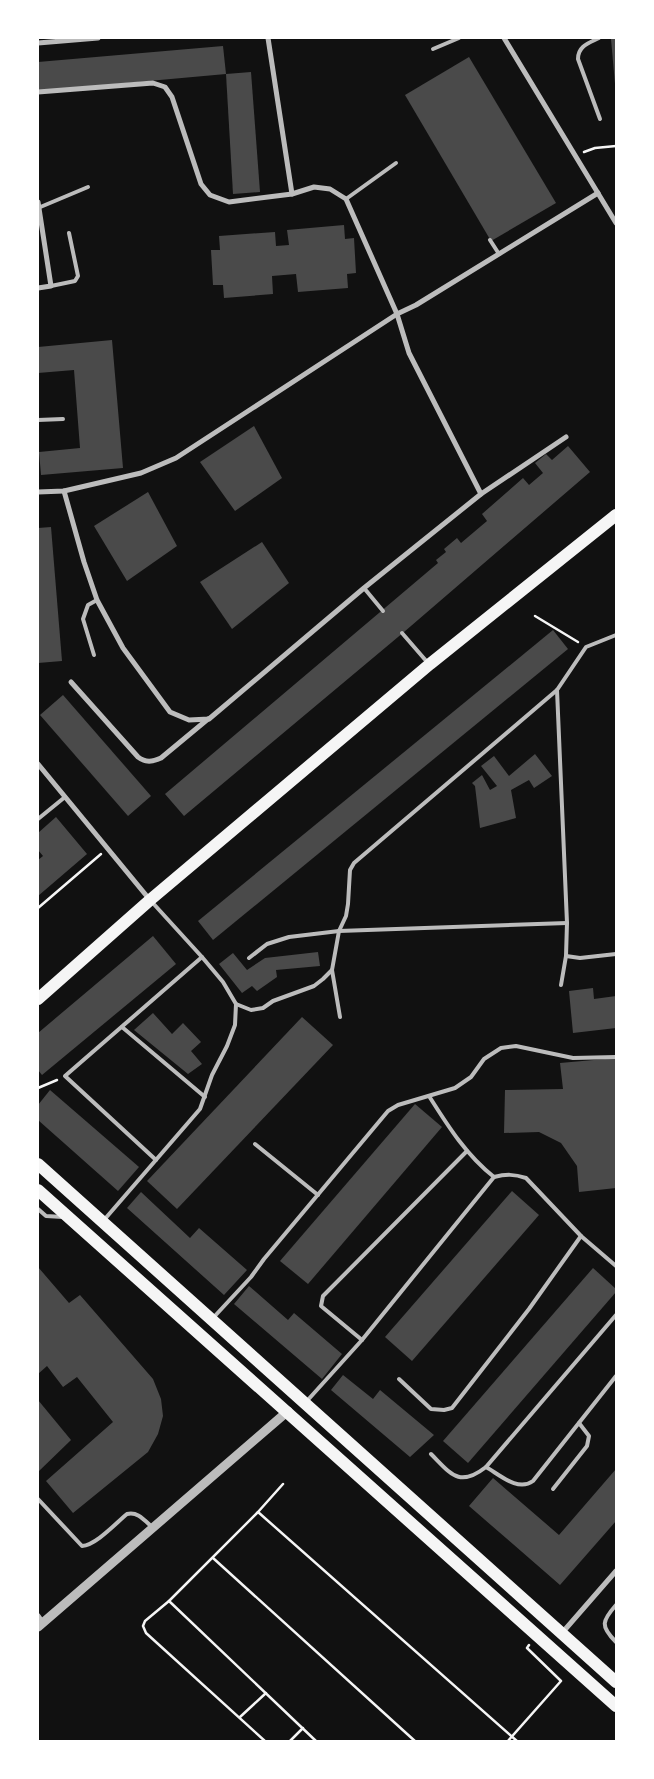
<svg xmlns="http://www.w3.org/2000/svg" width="654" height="1779" font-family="'DejaVu Sans',sans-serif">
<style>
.building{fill:#4a4a4a}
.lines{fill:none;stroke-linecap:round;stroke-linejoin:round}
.path{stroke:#f5f5f5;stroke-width:2.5}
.service{stroke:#bcbcbc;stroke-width:4}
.minor{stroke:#bcbcbc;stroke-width:5}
.tertiary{stroke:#bcbcbc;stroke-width:9}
.primary{stroke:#f5f5f5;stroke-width:12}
</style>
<rect width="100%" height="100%" fill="#111"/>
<g class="building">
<path d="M611 39H616V84H615Z"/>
<path d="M223 46 226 74 38 91V62Z"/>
<path d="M469 57 556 203 491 241 405 95Z"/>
<path d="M251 72 260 192 233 194 226 74Z"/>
<path d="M344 225 345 239 354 238 356 273 347 274 348 288 298 292 296 274 272 276 273 294 224 298 223 285H213L211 250H220L219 236 275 232 276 246 289 245 287 230Z"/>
<path d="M112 340 123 468 41 475 39 452 80 448 74 370 38 373V347Z"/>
<path d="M254 426 282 478 235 511 200 462Z"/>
<path d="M568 446 590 472 404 632 184 816 165 794 438 563 436 560 446 552 444 549 457 538 461 543 487 521 482 514 523 478 529 485 543 473 535 463 546 454 552 460Z"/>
<path d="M148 492 177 546 127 581 94 526Z"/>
<path d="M51 527 62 661 38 663V528Z"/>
<path d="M262 542 289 583 232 629 200 582Z"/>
<path d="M553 630 568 649 213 940 198 921Z"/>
<path d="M63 695 151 796 128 816 40 715Z"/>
<path d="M535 754 552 776 534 788 529 780 511 790 516 818 480 828 475 786 472 783 482 775 490 790 497 786 481 766 494 756 509 776Z"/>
<path d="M56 817 87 854 38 896V860L43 856 38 850V833Z"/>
<path d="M153 936 176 964 42 1075 38 1070V1033Z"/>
<path d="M318 952 320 966 276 970 277 977 257 991 252 986 242 993 219 964 233 953 247 970 265 958Z"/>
<path d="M593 988 594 999 616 996V1028L573 1033 569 991Z"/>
<path d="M153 1013 172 1034 183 1023 201 1042 191 1051 202 1064 188 1074 134 1030Z"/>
<path d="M302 1017 333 1045 177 1209 147 1181Z"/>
<path d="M616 1058V1188L579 1192 577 1166 561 1143 539 1132 504 1133 505 1090 563 1089 560 1063Z"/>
<path d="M50 1090 139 1167 118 1191 38 1120V1105Z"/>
<path d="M415 1104 442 1127 308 1284 280 1261Z"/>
<path d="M512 1191 539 1215 412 1361 385 1337Z"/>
<path d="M141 1192 190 1238 199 1228 247 1270 224 1295 127 1208Z"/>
<path d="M38 1267 69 1303 80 1295 153 1379 161 1399 163 1416 158 1434 148 1452 73 1513 46 1481 113 1422 77 1377 63 1387 47 1366 38 1374Z"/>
<path d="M593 1268 616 1289V1292L468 1463 443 1441Z"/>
<path d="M249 1286 288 1320 294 1313 342 1354 322 1379 234 1304Z"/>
<path d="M343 1375 373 1399 380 1390 434 1435 410 1457 331 1390Z"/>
<path d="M38 1400 71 1440 38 1472Z"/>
<path d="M616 1469V1521L560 1585 469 1506 493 1478 559 1535Z"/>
</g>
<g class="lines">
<g class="path">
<path d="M584 152 595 148 616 146"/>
<path d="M535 616 578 642"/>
<path d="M38 908 101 854"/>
<path d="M38 1088 57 1080"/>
<path d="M283 1484 258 1512 169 1601 317 1742"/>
<path d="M258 1512 518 1742"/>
<path d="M213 1558 416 1742"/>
<path d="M169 1601 145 1621 143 1626 146 1633 266 1742"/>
<path d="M240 1717 266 1693"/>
<path d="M289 1742 303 1728"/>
<path d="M507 1742 561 1681 527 1648 529 1645"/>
</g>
<g class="service">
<path d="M599 38C589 43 578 46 578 59L600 119"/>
<path d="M433 49 459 38"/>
<path d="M346 199 396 163"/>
<path d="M38 208 88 187"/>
<path d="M490 240 499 254"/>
<path d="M51 286 75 281 78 276 69 233"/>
<path d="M38 420 63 419"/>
<path d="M364 588 383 611"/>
<path d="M402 633 428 663"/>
<path d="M94 655 83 619 88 605 97 600"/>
<path d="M557 690 567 923 566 956 561 985"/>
<path d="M38 819 65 797"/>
<path d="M566 956 580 958 616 954"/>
<path d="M249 958 267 944 289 937 339 931 567 923"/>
<path d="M236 1004 251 1010 263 1008 273 1001 314 986 323 979 332 970"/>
<path d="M340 1017 332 970 339 931 346 916 348 904 350 870 354 863 557 690 586 647 616 635"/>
<path d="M122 1027 205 1097"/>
<path d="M429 1096C448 1126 466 1155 494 1177 506 1174 514 1174 526 1178L581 1236 616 1266"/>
<path d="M255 1144 318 1195"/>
<path d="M156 1160 65 1076 202 957"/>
<path d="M38 1209 46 1216 63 1217"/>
<path d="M104 1220 200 1109 212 1075 227 1046 235 1025 236 1004 223 982 202 957 151 901"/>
<path d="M213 1318 251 1277 264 1259 388 1111 398 1105 455 1088 471 1077 484 1059 501 1048 516 1046 573 1058 616 1057"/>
<path d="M362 1340 321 1306 323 1296 467 1151"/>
<path d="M399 1379 431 1409 444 1410 452 1408 529 1309 581 1236"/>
<path d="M306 1402 362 1340 494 1177"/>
<path d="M431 1454C451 1474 459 1488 486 1467 500 1475 518 1492 533 1481L616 1376"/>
<path d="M486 1467 616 1315"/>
<path d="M553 1489 587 1446 589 1436 579 1423"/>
<path d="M38 1499 82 1546C96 1545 116 1523 127 1514 138 1511 145 1521 153 1528"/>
<path d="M616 1605C602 1621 600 1626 616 1642"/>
<path d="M38 1615 43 1622"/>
</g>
<g class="minor">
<path d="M268 38 292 194"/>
<path d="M504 38 616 223"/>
<path d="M38 43 98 38"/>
<path d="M38 92 153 83 165 87 172 97 201 184 210 195 229 202 292 194 314 187 330 189 346 199 397 314 409 353 481 494"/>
<path d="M38 202 51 286 38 288"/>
<path d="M64 491 84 562 97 600 123 648 170 712 189 720 209 719 364 588 481 494 566 437"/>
<path d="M38 492 64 491 141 473 176 458 397 314 416 305 598 193"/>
<path d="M71 682 138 757C146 763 152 762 161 758L208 719"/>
<path d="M38 764 150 900"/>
<path d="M562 1633 616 1571"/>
</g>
<path class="tertiary" d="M38 1627 288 1411"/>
<g class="primary">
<path d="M38 999 150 900 430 664 616 515"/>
<path d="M38 1164 616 1682"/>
<path d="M38 1190 616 1706"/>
</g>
</g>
<rect width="654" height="1779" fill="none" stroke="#ffffff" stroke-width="78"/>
</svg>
